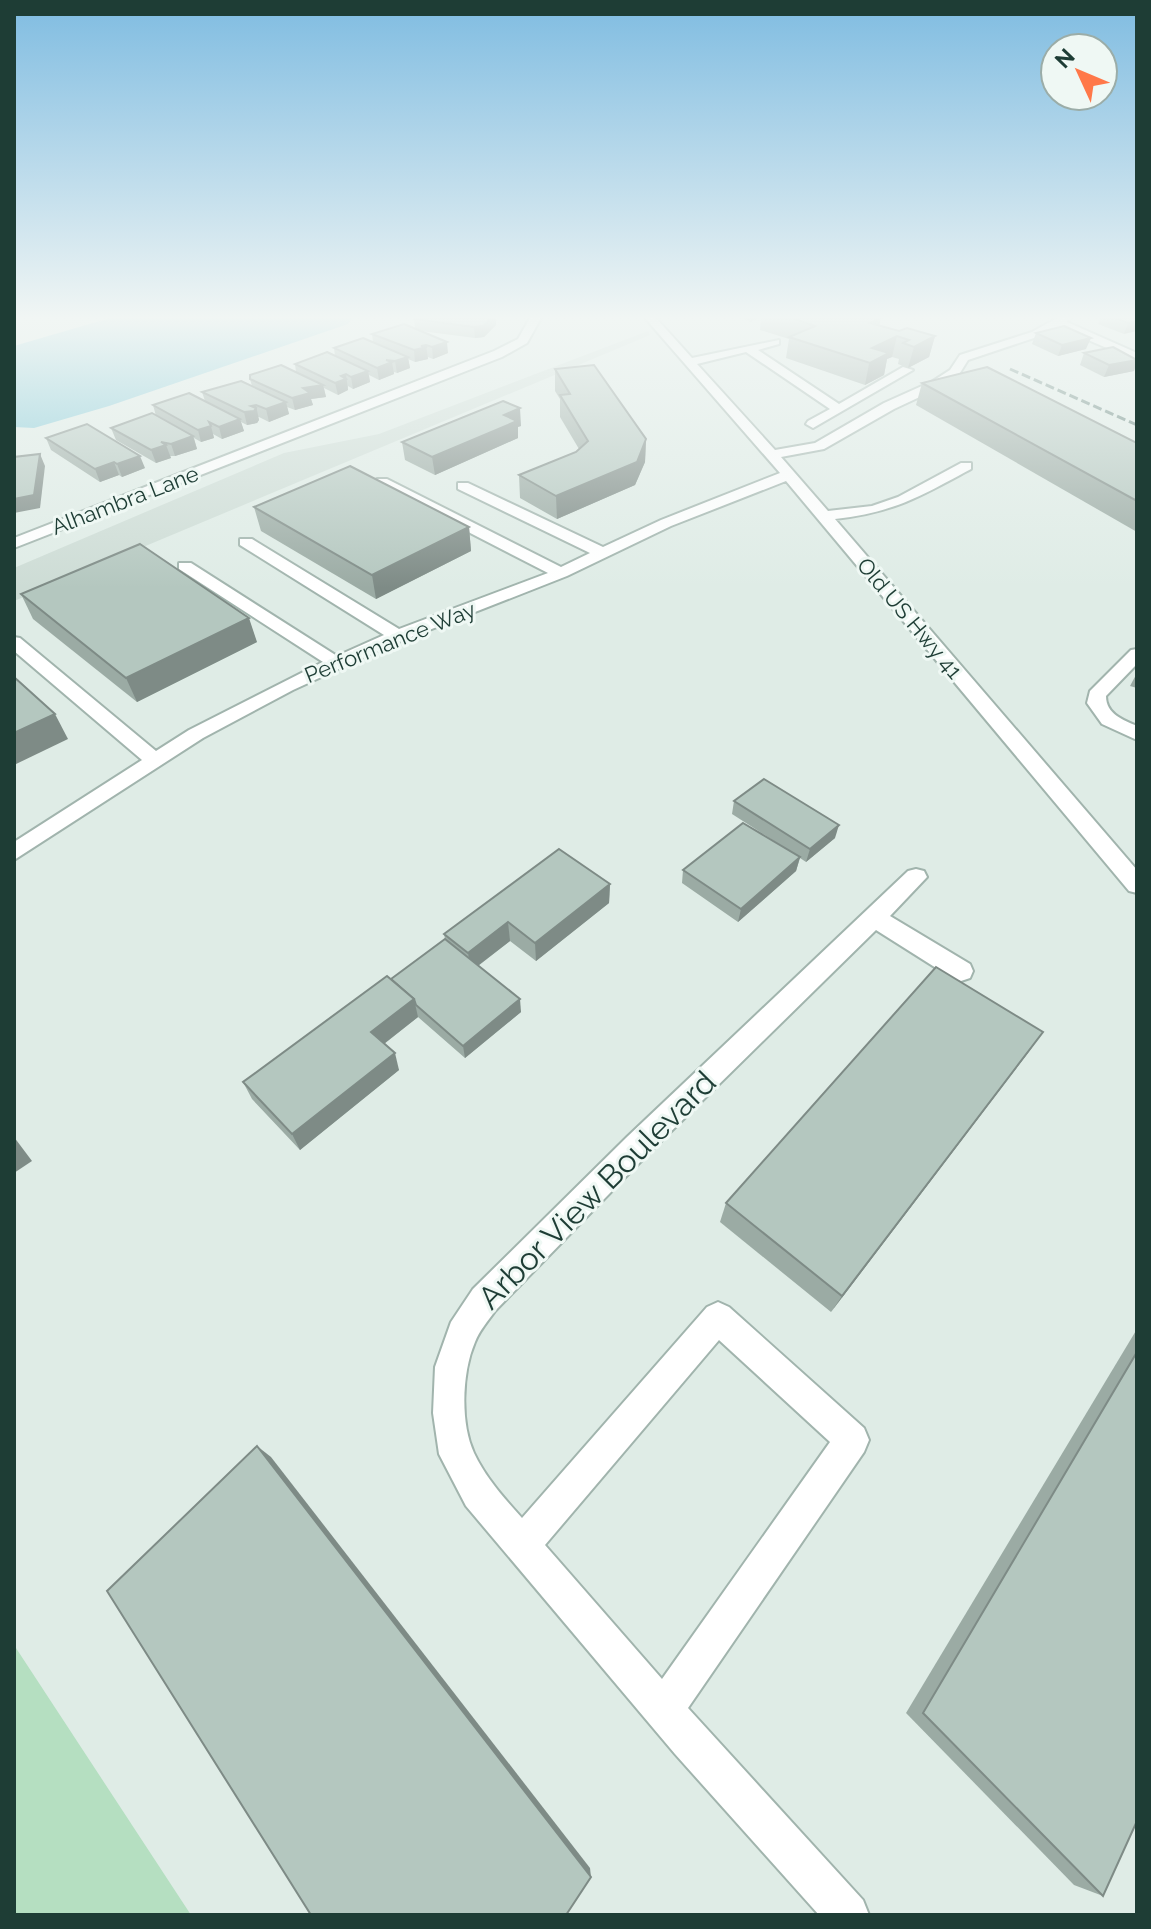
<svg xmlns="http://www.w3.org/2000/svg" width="1151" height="1929" font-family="Raleway,sans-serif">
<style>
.built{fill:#cddcd5}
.green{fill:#b5dfc1}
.water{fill:#81c9d7}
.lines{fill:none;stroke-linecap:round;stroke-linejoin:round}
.minor-casing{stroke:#a1b4ad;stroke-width:4}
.minor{fill:#fff;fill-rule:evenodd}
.rail{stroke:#587971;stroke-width:3;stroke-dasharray:9 4;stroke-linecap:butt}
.wall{fill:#9baba4}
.shaded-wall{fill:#7e8b86}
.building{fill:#b4c7bf;stroke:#7e8b86;stroke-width:2}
.labels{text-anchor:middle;stroke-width:6;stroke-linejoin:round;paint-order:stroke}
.far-street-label{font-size:22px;fill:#1e3d35;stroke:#eff8f4}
.near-street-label{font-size:32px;fill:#1e3d35;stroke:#eff8f4}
</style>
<rect width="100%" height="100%" fill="#dfece6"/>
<path class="built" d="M648 331 650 335 14 601V568L284 453 379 434Z"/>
<path class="green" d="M14 1645 191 1915H14Z"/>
<path class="water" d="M110 318H353L348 324 109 406 34 428 14 427V346Z"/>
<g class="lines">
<defs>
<g id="minor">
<path d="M530 318H541L527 343 502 357 14 548V538L494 351 518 339Z"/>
<path d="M645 318H656L692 358 779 340V344L758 350 839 404 903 367 913 370 813 428 806 424 808 421 830 409 746 352 697 364 775 450 815 443 884 403 933 381 950 370 960 355 1032 332 1057 318H1071L1067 322 1137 353V361L1058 327 1040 336 968 360 958 376 941 387 894 409 824 449 781 457 828 511 872 506 898 497 961 463H971V469C919 497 895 512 835 519L1137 870V893L1129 891 786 481 671 526 567 576 391 645 293 690 203 738 14 860V842L142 760 14 651V637L20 638 156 751 189 730 323 662 179 569V563H191L337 656 384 635 240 545V539H252L399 629 548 573 377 485V479H387L561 567 590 553 458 489V483H468L603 547 661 520 780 473Z"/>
<path d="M1137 649V664L1106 696C1106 714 1123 720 1137 726V740L1102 724 1087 703 1090 691 1131 650Z"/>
<path d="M916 869 924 871 927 877 890 916 970 964 973 971 970 978 961 981 952 978 876 930 647 1155 495 1311C488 1321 479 1331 475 1342 462 1372 460 1423 474 1453 486 1478 503 1497 522 1518L707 1307 718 1302 729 1307 864 1428 869 1440 864 1452 688 1708 863 1900 869 1915H819L675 1754 466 1506 439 1454 433 1413 435 1367 451 1322 473 1289 627 1137 908 871ZM719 1340 830 1442 662 1679 545 1545Z"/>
</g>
</defs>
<use href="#minor" class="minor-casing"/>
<use href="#minor" class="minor"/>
<path class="rail" d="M1010 369 1137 425"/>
</g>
<g class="wall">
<path d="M741 318H760L751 322Z"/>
<path d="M761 318H881L879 325 899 331 935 336 929 357 908 368 898 364 899 359 892 357 887 359 884 375 865 385 786 358 789 339 760 330Z"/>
<path d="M1100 318H1137L1124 334 1098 324Z"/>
<path d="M414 319 496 325 484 337 475 338 421 331 448 353 433 359 428 357V359L415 362 408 359 410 368 397 373 394 372V374L379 380 369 375 370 382 353 389 348 386V390L338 395 324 388 326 397 311 399 313 405 295 410 287 407 289 414 269 422 259 417H258L259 420 257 423 247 425 241 422 244 431 222 439 213 434 214 438 201 442 194 438 197 449 175 456H170L171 458 156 463 116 440 111 428 156 416 153 405 205 401 202 392 252 386 250 379 296 372 295 364 335 356 334 348 373 342 372 334 415 328Z"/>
<path d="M1036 333 1086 349 1058 356 1032 344Z"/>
<path d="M1084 353 1137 359V363L1134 371 1104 377 1080 365Z"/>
<path d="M555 369 646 439 645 462 635 485 557 519 520 498 519 475 576 452 579 449 560 417V399L555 391Z"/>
<path d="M922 383 1137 443V532L916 405Z"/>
<path d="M521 426 518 427V438L435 475 405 460 402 442Z"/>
<path d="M46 438 145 468 122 477 119 475 100 482 51 450Z"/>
<path d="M254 507 469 527 471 551 376 599 261 531Z"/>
<path d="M21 594 257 642 137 702 33 619Z"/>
<path d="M1137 673V688L1130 686Z"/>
<path d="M734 801 835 838 806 862 800 858 796 871 738 922 682 883 683 870 782 846 732 814Z"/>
<path d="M610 884 609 903 536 961 510 941 478 966 521 1012 465 1058 418 1017 384 1044 399 1070 300 1150 252 1099 243 1082 391 979 445 939 444 934Z"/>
<path d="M1043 1032 1027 1054 831 1312 720 1222 726 1203Z"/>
<path d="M1137 1329V1821L1103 1896 1074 1885 906 1713Z"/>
</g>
<g class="shaded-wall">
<path d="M491 318H496V325L484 337 475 338 474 327Z"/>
<path d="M879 318H881L876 338 870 323Z"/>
<path d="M1137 321V331L1124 334 1128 323Z"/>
<path d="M897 336 892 357 887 359 884 375 865 385 872 348Z"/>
<path d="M935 336 929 357 908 368 914 347Z"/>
<path d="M1091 338 1086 349 1058 356 1062 345Z"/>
<path d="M447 342 448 353 433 359 432 347Z"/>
<path d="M426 345 428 359 415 362 414 350 421 346Z"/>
<path d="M408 357 410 368 397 373 395 361Z"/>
<path d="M1137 360 1134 371 1104 377 1109 365Z"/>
<path d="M392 362 394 374 379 380 377 368Z"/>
<path d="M368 371 370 382 353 389 351 377Z"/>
<path d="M346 374 348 390 338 395 335 383 341 376Z"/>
<path d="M323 385 326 397 311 399 313 405 295 410 292 398 303 388Z"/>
<path d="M286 402 289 414 269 422 266 409Z"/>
<path d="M256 405 259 420 257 423 247 425 244 412 251 406Z"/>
<path d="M520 408 521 426 518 427V438L435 475 432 457 504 415Z"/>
<path d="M240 419 244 431 222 439 219 427Z"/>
<path d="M211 426 214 438 201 442 198 430Z"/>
<path d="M193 436 197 449 175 456 171 444Z"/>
<path d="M646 439 645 462 635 485 557 519 556 496Z"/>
<path d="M166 445 171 458 156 463 151 450Z"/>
<path d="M40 454 45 466 40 508 14 513V499Z"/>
<path d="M140 456 145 468 122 477 117 464Z"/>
<path d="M114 462 119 475 100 482 95 469Z"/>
<path d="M469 527 471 551 376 599 372 575Z"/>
<path d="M249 618 257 642 137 702 126 678Z"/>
<path d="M55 714 68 739 14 765V733Z"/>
<path d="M839 825 835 838 806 862 810 849Z"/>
<path d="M800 857 796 871 738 922 741 909Z"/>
<path d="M610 884 609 903 536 961 535 943Z"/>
<path d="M508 922 510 941 471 971 468 953Z"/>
<path d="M414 999 418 1017 376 1050 371 1032Z"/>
<path d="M520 999 521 1012 465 1058 463 1046Z"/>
<path d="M1043 1032 1027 1054 831 1312 842 1296Z"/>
<path d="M395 1053 399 1070 300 1150 292 1134Z"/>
<path d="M14 1137 32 1161 14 1173Z"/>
<path d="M257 1446 271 1457 590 1868 591 1877Z"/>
</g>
<g class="building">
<path d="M415 318H491L483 326 474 327 414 319Z"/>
<path d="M792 318H879L870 323 899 331 907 328 935 336 914 347 903 343 909 340 897 336 872 348 889 353 870 363 789 337 815 326Z"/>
<path d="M1116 318H1137V321L1128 323Z"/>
<path d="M404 324 447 342 432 347 426 345 421 346 427 347 414 350 372 334Z"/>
<path d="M1064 326 1091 338 1062 345 1036 333Z"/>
<path d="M363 338 408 357 395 361 386 360 392 362 377 368 334 348Z"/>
<path d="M1113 347 1137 360 1109 365 1084 353Z"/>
<path d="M327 352 368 371 351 377 346 374 341 376 346 379 335 383 295 364Z"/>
<path d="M281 365 323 385 303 388 310 393 292 398 250 379V375Z"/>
<path d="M594 365 646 439 637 462 556 496 519 475 576 452 588 441 560 395 570 394 555 369Z"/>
<path d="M987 367 1137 443V501L922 383Z"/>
<path d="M241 381 286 402 266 409 256 405 251 406 256 408 254 411 244 412 202 392Z"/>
<path d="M189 393 240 419 219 427 209 422 211 426 198 430 153 405Z"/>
<path d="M503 401 520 408 504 415 517 421 432 457 402 442Z"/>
<path d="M152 413 193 436 171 444 161 442 166 445 151 450 111 428Z"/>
<path d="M87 424 140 456 117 464 114 462 95 469 46 438Z"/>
<path d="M40 454 34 495 14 499V457Z"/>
<path d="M350 466 469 527 372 575 254 507Z"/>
<path d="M140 544 249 618 126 678 21 594Z"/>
<path d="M14 677 55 714 14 733Z"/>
<path d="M764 779 839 825 810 849 734 801Z"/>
<path d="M743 823 800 857 741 909 683 870Z"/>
<path d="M559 849 610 884 535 943 508 922 468 953 444 934Z"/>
<path d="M445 939 520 999 463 1046 416 1005 414 999 391 979Z"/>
<path d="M936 967 1043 1032 842 1296 726 1203Z"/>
<path d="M387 976 414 999 371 1032 395 1053 292 1134 243 1082Z"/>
<path d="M1137 1352V1821L1103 1896 923 1713Z"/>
<path d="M257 1446 591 1877 566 1915H311L107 1591Z"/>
</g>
<linearGradient id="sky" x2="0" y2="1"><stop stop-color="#7fbce1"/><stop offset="0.54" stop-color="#f1f6f4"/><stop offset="1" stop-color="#f1f6f4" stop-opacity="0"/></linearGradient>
<rect width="1151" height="588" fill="url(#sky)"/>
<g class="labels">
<g class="far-street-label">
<text transform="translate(125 500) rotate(-21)" y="8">Alhambra Lane</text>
<text transform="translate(910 618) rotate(50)" y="8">Old US Hwy 41</text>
<text transform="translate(390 642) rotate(-22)" y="8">Performance Way</text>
</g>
<g class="near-street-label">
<text transform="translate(597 1190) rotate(-45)" y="11">Arbor View Boulevard</text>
</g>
</g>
<rect width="1151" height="1929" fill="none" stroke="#1e3d35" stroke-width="32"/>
<g transform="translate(1079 72) rotate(314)"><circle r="38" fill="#eff8f4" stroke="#9bada8" stroke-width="2"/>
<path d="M0-6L14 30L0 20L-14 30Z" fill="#ff7849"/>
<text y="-12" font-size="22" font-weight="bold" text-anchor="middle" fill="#1e3d35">N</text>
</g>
</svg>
